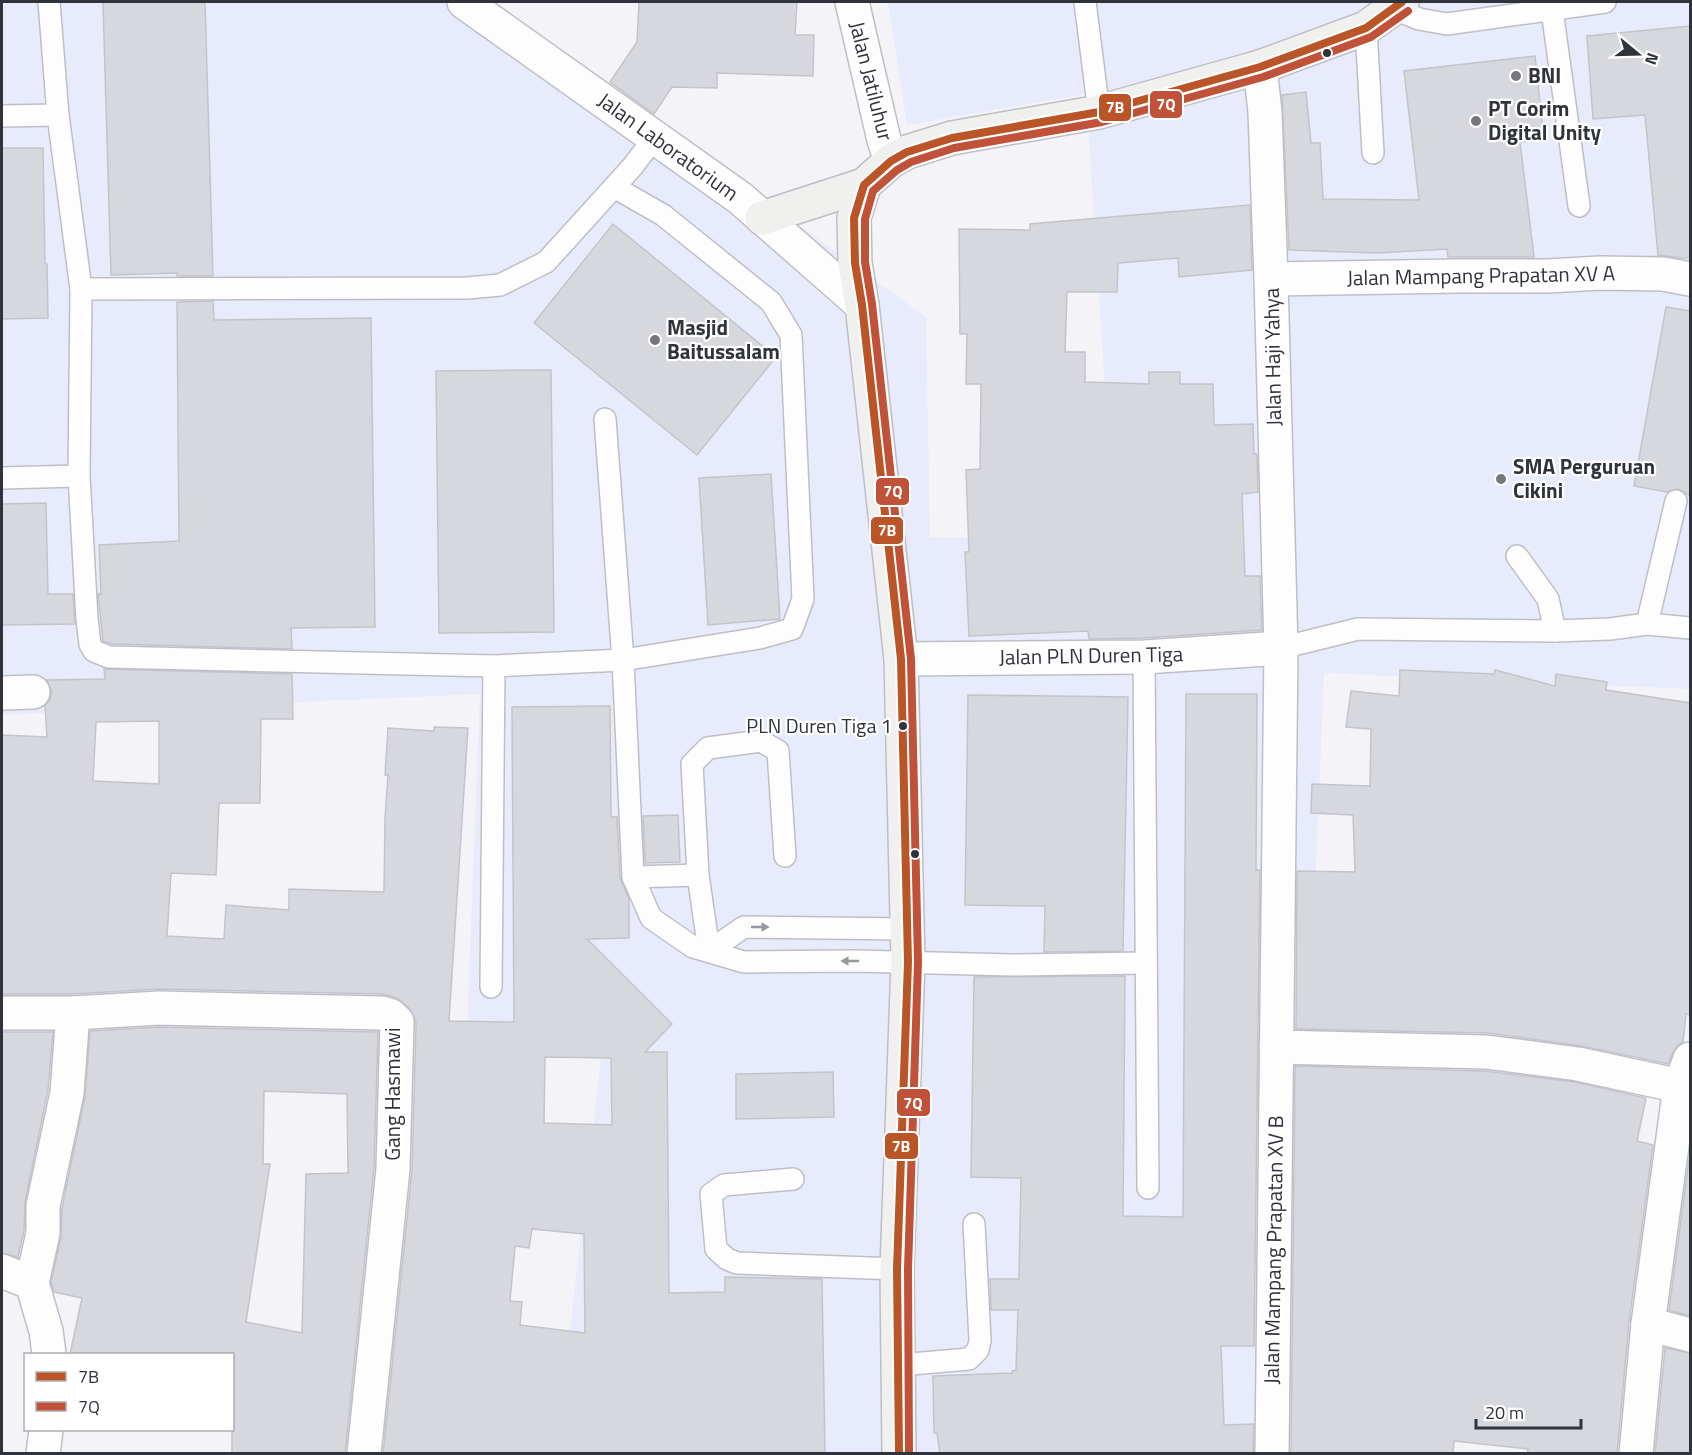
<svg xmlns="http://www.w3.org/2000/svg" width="1692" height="1455" font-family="'Titillium Web',sans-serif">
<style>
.built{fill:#e8ebfb}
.building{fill:#d6d8de;stroke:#c3c4ca;stroke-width:1.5;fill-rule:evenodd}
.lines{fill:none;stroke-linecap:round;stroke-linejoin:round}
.service-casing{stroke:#bebfc6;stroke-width:24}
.minor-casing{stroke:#bebfc6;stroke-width:36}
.tertiary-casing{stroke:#bebfc6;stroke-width:36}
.secondary-casing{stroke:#bebfc6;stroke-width:36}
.service{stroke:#fdfdfe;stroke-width:21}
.minor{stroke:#fdfdfe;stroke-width:33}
.tertiary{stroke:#fdfdfe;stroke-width:33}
.secondary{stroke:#f0f0ee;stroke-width:33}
.bus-1-casing{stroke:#fff;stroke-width:12}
.bus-2-casing{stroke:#fff;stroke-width:12}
.bus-1{stroke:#ba5527;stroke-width:8}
.bus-2{stroke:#c1523a;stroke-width:8}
.oneway{fill:#97989d}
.bus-dot{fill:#31333c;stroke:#fff;stroke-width:2}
.poi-dot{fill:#75767e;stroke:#fff;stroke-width:2}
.labels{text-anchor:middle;stroke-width:4.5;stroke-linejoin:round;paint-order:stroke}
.bus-label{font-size:20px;fill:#31333c;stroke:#fff;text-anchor:end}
.poi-label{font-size:21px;font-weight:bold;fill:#31333c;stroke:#fff;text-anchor:start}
.street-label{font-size:21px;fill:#31333c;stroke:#fff}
.line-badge{stroke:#fff;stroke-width:2}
.badge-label{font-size:16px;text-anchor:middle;font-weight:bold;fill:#fff}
</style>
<rect width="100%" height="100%" fill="#f3f3f8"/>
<path class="built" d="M2 2H489L926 317 930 537 1115 542 1086 94 907 125 888 2H1690V689L1324 673 1292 1444 944 1434V1453H556L604 1032 467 1028 480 694 2 715Z"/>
<g class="building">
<path d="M103 2H205L213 276H177V273L111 275Z"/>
<path d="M639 2H797L795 35H814L813 76 717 73V88L672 87 654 114 610 82 637 42Z"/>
<path d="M1690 26V258H1682L1658 255 1645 115 1593 119 1587 36Z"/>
<path d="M1535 56 1544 140 1520 142 1534 257H1448L1447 249 1377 253 1289 250 1282 95 1306 92 1311 143H1320L1323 199 1419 200 1404 71Z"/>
<path d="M2 148H43L45 264H47L48 318 2 319Z"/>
<path d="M1250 205 1252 270 1179 277 1178 258 1118 263 1117 292H1067L1065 352H1085V382L1149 384V372H1180V384H1213L1214 425 1253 424 1254 454H1257L1258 492 1242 494 1245 576H1260L1262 630 1143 638 1089 639 1088 631 969 636 965 552H969L966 470 980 469 981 384H966L967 334H960L959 229 1030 230V224Z"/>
<path d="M613 224 776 357 697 455 534 323Z"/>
<path d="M213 301 214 320 371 318 375 627 291 628 292 649 112 644 103 641 98 594H101L99 545 179 541 177 302Z"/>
<path d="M1666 307 1690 311V496L1678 489 1667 492 1634 486Z"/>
<path d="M551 370 554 632 439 633 436 371Z"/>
<path d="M771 474 780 619 708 625 699 478Z"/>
<path d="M46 503 48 594H73L75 624 2 625V504Z"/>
<path d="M104 669 292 674 293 719H261L260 803H219L216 875 171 873 167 936 224 939 226 905 289 910V889L384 892 385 818 388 775H385L388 728 434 731V727L468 728 449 1021 514 1022 512 707 610 706 611 817H617L620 878 629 899V938L587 939 672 1024 645 1052H667L669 1293 725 1292V1277L822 1279 825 1454H383L412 1170 416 1023 410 1009 397 998 382 994 159 989 72 994H2V735L47 737 45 705 50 700 52 692 47 680 105 679ZM159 721V784L93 781 96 722ZM545 1057 611 1058 612 1125 544 1123ZM532 1229 584 1234 585 1333 520 1325 522 1302 510 1301 515 1246 529 1248Z"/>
<path d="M1400 670 1494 674 1495 670 1555 686 1556 674 1607 682 1606 690 1690 703V1015L1686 1014 1683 1042 1678 1045 1673 1052 1668 1064 1582 1046 1488 1033 1296 1029 1297 871 1355 872 1353 815 1311 813 1312 784 1370 786 1371 729 1346 727 1351 691 1399 696Z"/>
<path d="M1186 694H1257L1256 870H1260L1254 1346H1221L1224 1425 1254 1424 1253 1454H940L937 1433H934L933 1376 1012 1373V1371L1016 1370 1018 1310H991L990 1279H1019L1021 1178 971 1177 974 977 1125 976 1123 1216 1183 1217Z"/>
<path d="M968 695 1128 697 1123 951 1044 952 1045 906 965 905Z"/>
<path d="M678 815 680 862 645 863 643 816Z"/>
<path d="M159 1027 378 1032 374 1168 345 1454H232V1354H70L82 1298 54 1292 51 1282 61 1237 62 1208 85 1097 90 1031ZM264 1091 347 1094 348 1173 306 1174 302 1333 246 1322 270 1164H263Z"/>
<path d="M2 1032H53L48 1090 25 1202 24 1231 18 1257 2 1253Z"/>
<path d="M1295 1066 1485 1071 1575 1082 1646 1098 1637 1141 1653 1145 1629 1322 1617 1454H1527L1528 1449 1454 1441 1453 1454H1291Z"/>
<path d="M833 1072 834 1117 736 1119V1074Z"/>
<path d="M1690 1153V1316L1669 1310Z"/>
<path d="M1665 1348 1690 1353V1454H1655Z"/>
</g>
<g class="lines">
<defs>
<g id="service">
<path d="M49 2 58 115 81 289 467 288 500 285 546 262 614 187 663 215 771 302 791 335 803 599 792 629 760 638 623 660 633 877 651 918 693 947 744 962 856 961 1012 965 1145 963"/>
<path d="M1085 2 1099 112"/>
<path d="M1394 9 1419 19 1447 24 1605 2"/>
<path d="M1552 10 1579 206"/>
<path d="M1366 28 1373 153"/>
<path d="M2 116 58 115"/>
<path d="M614 187 633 166 655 137"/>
<path d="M81 289 79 476 87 619 90 644 94 651 109 657 494 666 623 660 605 419"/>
<path d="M2 478 79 476"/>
<path d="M1517 556 1548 599 1555 631"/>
<path d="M1647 624 1690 628"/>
<path d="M1281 648 1358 629 1555 631 1610 629 1647 624 1676 501"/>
<path d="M1144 657 1148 1188"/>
<path d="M633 877 698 875"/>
<path d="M709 951 698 875 692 764 708 748 761 741 778 751 785 856"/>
<path d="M709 951 744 927 908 929"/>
<path d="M491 987 494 666"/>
<path d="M793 1179 724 1185 711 1194 716 1249 727 1259 737 1263 897 1269"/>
<path d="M899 1365 969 1359 978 1350 980 1340 974 1224"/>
</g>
<g id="minor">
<path d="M852 2 884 140 891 161"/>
<path d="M1260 67 1265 112 1271 279 1281 648 1272 1454"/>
<path d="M1271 279 1458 276H1548L1600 273 1663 274 1690 279"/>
<path d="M901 659 1144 657 1281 648"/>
<path d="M2 693 33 692"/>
<path d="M2 1013H73L159 1008 382 1013 391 1016 397 1022 393 1169 364 1454"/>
<path d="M1276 1047 1486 1052 1578 1064 1680 1086"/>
<path d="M2 1271 32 1283 46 1331 49 1354"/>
<path d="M32 1283 43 1233V1206L67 1093 73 1013"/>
<path d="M1648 1324 1690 1335"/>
<path d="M43 1454 46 1430"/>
<path d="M1636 1454 1648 1324 1680 1086 1690 1059"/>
</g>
<path id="tertiary" d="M464 2 740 198 862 305"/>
<g id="secondary">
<path d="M762 218 864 185"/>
<path d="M899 1454 897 1269 908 962 901 659 862 305 855 263 854 218 864 185 891 161 907 152 952 138 1099 112 1260 67 1366 28 1402 2"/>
</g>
</defs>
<use href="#service" class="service-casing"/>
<use href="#minor" class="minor-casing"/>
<use href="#tertiary" class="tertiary-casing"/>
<use href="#secondary" class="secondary-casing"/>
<use href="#service" class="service"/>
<use href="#minor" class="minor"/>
<use href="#tertiary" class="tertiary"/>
<use href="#secondary" class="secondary"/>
<defs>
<path id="bus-1" d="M899 1454 897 1269 908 962 901 659 862 305 855 263 854 218 864 185 891 161 907 152 952 138 1099 112 1260 67 1366 28 1402 2"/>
<path id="bus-2" d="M909 1454 908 1269 918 962 911 659 872 304 865 262V219L873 191 897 170 911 162 954 148 1102 122 1263 77 1371 37 1408 11"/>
</defs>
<use href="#bus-1" class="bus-1-casing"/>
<use href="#bus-2" class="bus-2-casing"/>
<use href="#bus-1" class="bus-1"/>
<use href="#bus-2" class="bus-2"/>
</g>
<defs><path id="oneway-solid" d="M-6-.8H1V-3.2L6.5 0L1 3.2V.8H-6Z" transform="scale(1.5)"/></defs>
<g class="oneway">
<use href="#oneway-solid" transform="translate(760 927)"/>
<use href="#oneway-solid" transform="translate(850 961) rotate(180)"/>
</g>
<g class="bus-dot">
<circle cx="1327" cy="53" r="5"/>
<circle cx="903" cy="726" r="5"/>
<circle cx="915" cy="854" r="5"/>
</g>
<g class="poi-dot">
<circle cx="1516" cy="76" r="6"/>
<circle cx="1476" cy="121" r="6"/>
<circle cx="655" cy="340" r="6"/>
<circle cx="1501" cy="479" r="6"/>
</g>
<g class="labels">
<g class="bus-label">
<text x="892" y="733">PLN Duren Tiga 1</text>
</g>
<g class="poi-label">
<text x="1528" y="83">BNI</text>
<text x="1488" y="116">PT Corim<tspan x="1488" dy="24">Digital Unity</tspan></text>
<text x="667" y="335">Masjid<tspan x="667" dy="24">Baitussalam</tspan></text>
<text x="1513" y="474">SMA Perguruan<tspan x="1513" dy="24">Cikini</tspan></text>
</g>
<g class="street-label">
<text transform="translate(871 81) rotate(76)" y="7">Jalan Jatiluhur</text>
<text transform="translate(668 147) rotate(36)" y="7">Jalan Laboratorium</text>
<text transform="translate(1481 276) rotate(-1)" y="7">Jalan Mampang Prapatan XV A</text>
<text transform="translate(1273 357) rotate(-91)" y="7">Jalan Haji Yahya</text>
<text transform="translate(1091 656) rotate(-1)" y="7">Jalan PLN Duren Tiga</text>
<text transform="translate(393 1094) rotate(-90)" y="7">Gang Hasmawi</text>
<text transform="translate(1274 1250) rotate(-89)" y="7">Jalan Mampang Prapatan XV B</text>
</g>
</g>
<g class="line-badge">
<rect x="1149" y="90" width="34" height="29" rx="6" fill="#c1523a"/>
<rect x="1098" y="93" width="34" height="29" rx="6" fill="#ba5527"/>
<rect x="875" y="477" width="35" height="29" rx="6" fill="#c1523a"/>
<rect x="870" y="516" width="34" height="29" rx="6" fill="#ba5527"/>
<rect x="896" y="1088" width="35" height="29" rx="6" fill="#c1523a"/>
<rect x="884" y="1132" width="35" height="28" rx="6" fill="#ba5527"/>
</g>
<g class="badge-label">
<text x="1166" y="110">7Q</text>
<text x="1115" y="113">7B</text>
<text x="893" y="497">7Q</text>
<text x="887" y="536">7B</text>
<text x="913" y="1109">7Q</text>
<text x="901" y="1152">7B</text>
</g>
<rect width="1692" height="1455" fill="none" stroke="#31333c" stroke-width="6"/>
<rect x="24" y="1353" width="210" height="78" fill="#ffffff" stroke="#adadb1" stroke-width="1.5"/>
<rect x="36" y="1372" width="30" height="9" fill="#ba5527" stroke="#adadb1" stroke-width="1.5"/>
<text x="78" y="1383" font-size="18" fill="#31333c">7B</text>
<rect x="36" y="1402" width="30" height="9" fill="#c1523a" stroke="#adadb1" stroke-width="1.5"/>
<text x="78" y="1413" font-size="18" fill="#31333c">7Q</text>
<g transform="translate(1638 54) rotate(109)" stroke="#ffffff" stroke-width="4.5" paint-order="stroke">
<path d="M0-4.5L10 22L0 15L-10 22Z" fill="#31333c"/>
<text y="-9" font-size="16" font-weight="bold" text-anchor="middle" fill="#31333c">N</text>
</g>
<path d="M1476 1419v9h105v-9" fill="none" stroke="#31333c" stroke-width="3"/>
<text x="1485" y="1419" font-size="18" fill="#31333c" stroke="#ffffff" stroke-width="4.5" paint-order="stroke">20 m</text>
</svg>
